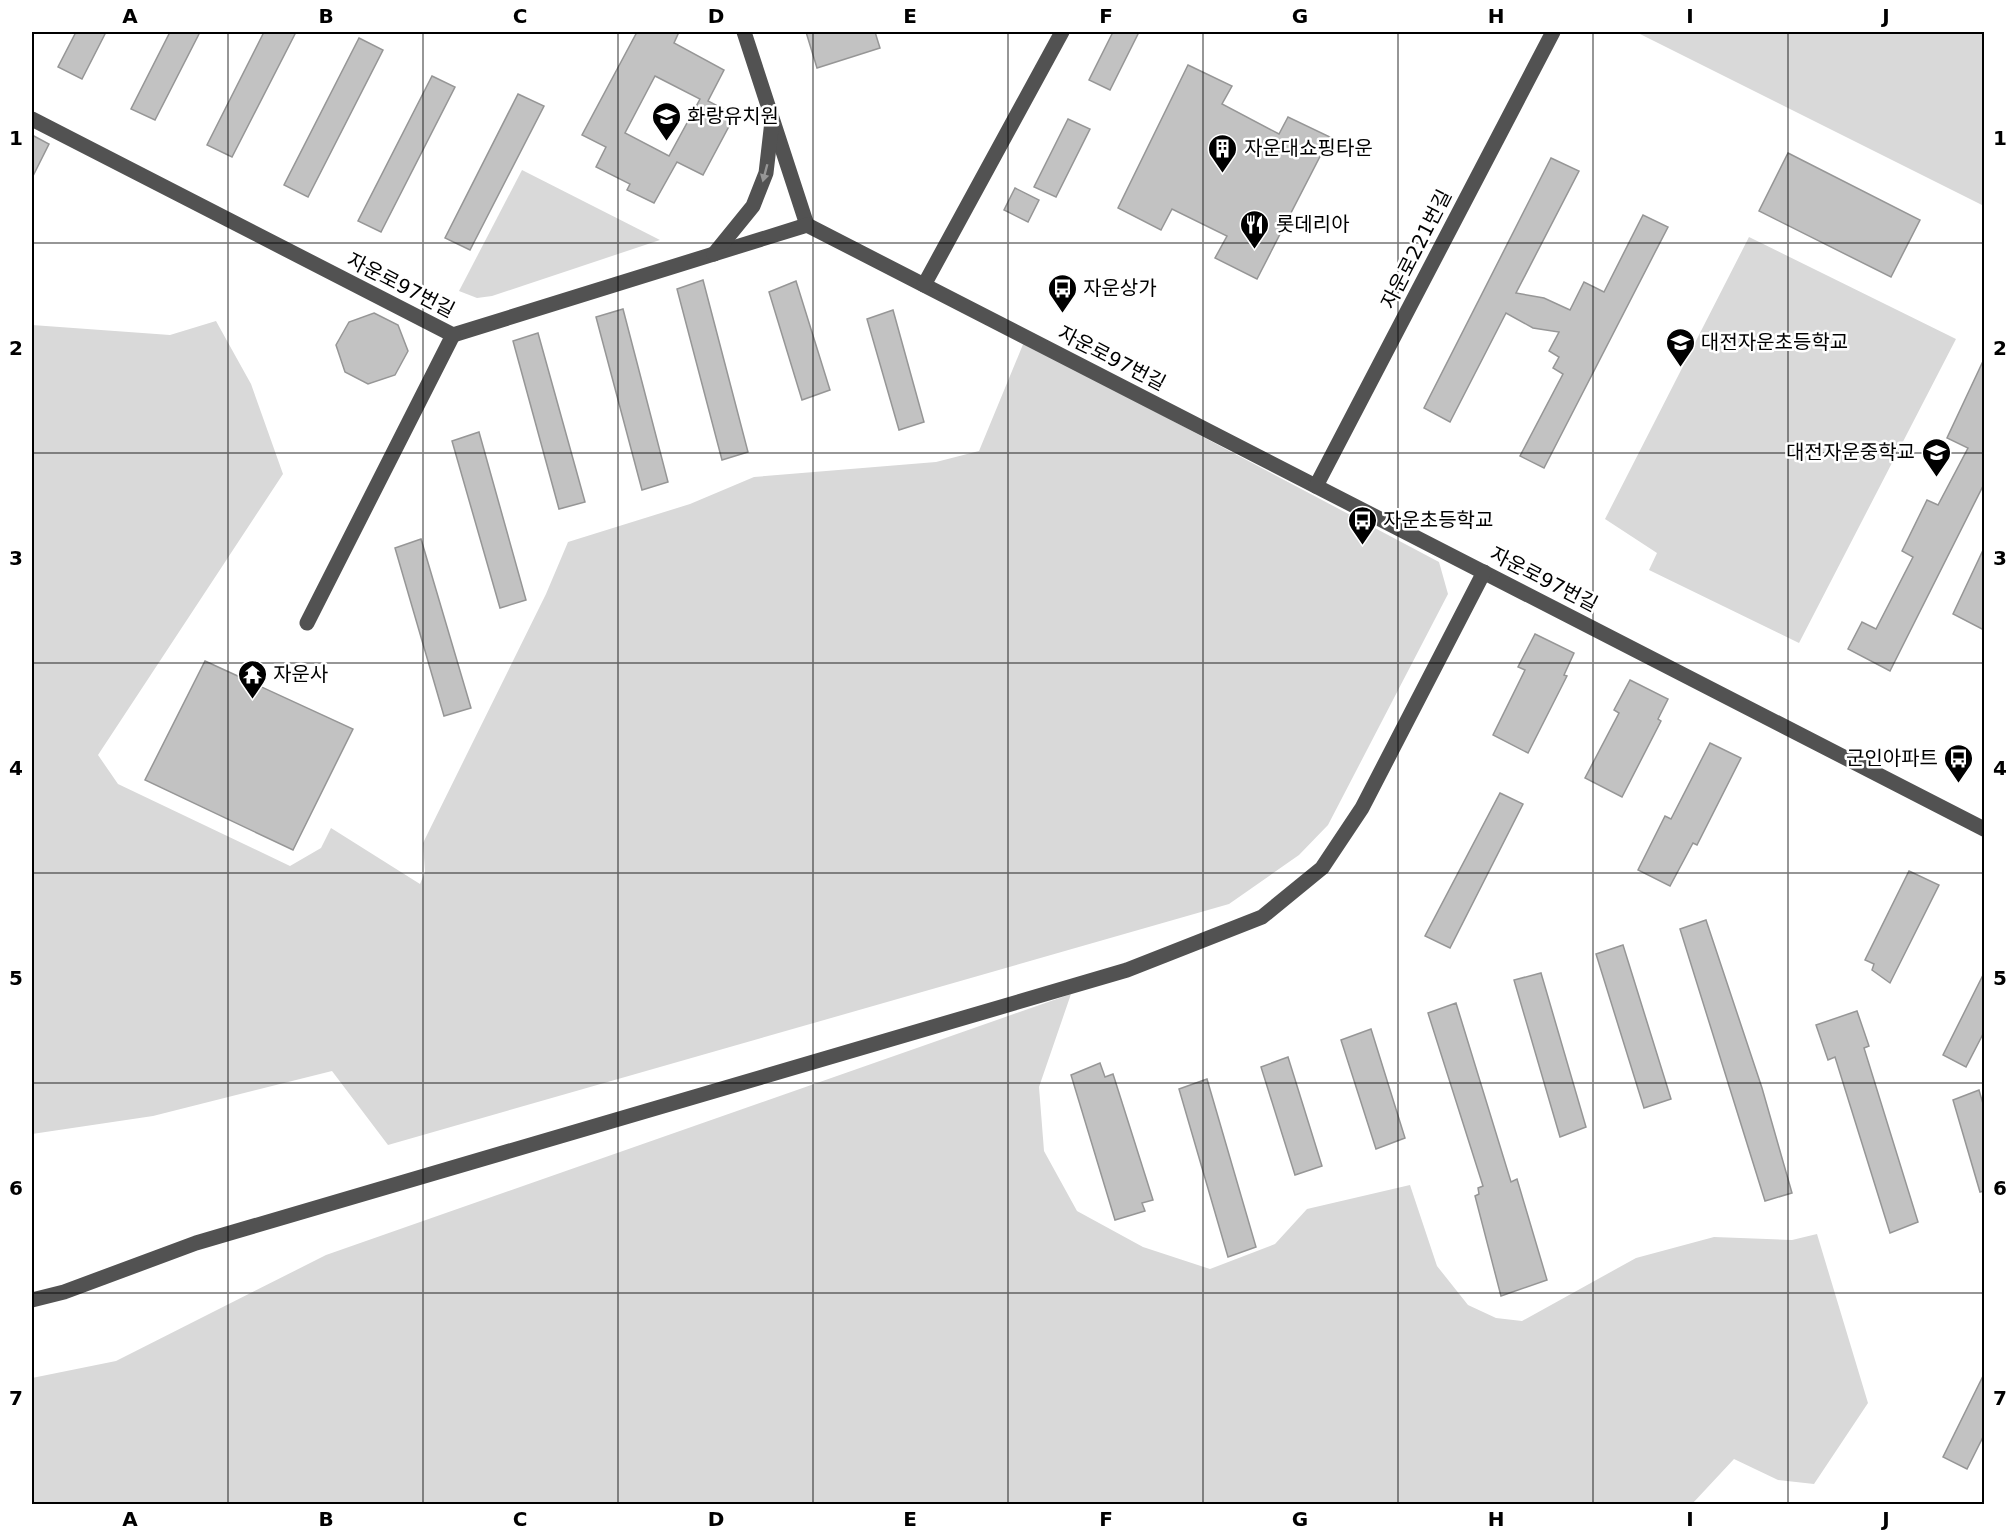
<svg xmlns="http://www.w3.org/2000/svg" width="2016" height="1536" font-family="'DejaVu Sans','Noto Sans KR',sans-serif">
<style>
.green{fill:#d9d9d9}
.building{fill:#c2c2c2;stroke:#969696;stroke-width:1.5;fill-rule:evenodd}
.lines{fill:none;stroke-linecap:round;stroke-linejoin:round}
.minor{stroke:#525252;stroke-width:15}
.oneway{fill:#979797}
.grid{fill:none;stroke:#000;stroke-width:1.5;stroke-opacity:0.55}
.labels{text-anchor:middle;stroke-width:5;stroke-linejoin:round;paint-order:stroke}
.poi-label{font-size:20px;fill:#000;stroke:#fff;text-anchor:start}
.street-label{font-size:20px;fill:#000;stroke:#fff}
.neatline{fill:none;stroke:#000;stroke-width:2}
.grid-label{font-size:20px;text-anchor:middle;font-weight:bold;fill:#000}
</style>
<rect width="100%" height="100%" fill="#fff"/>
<g class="green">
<path d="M1636 32H1984V206Z"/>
<path d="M522 170 660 240 492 296 477 298 459 291Z"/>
<path d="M1749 237 1956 339 1799 643 1649 570 1657 553 1605 519Z"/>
<path d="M216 321 251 384 283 474 98 755 118 784 290 866 321 848 331 828 420 884 425 872 423 843 546 594 568 542 690 504 754 477 936 462 979 451 1024 342 1439 562 1448 594 1328 825 1299 855 1229 904 388 1145 332 1071 153 1116 32 1134V325L170 335Z"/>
<path d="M1071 994 1039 1087 1044 1151 1077 1211 1143 1247 1210 1269 1275 1244 1307 1209 1410 1185 1437 1266 1468 1305 1496 1318 1522 1321 1636 1258 1714 1237 1792 1240 1817 1234 1868 1403 1814 1484 1778 1480 1734 1459 1692 1504H32V1378L116 1361 326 1255Z"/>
</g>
<g class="building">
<path d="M76 32H106L82 79 58 67Z"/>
<path d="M170 32H200L155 120 131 109Z"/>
<path d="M264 32H296L232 157 207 145Z"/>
<path d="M637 32H679L674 43 724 70 708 101 735 115 703 175 677 162 654 203 627 190 630 184 596 167 606 147 582 135ZM655 76 700 99 669 156 625 133Z"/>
<path d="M806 32H875L880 48 817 68Z"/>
<path d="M1113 32H1139L1110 90 1089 80Z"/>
<path d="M359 38 383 50 308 197 284 185Z"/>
<path d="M1188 65 1232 86 1222 104 1279 134 1288 117 1330 137 1257 279 1215 258 1227 236 1172 209 1161 230 1118 208Z"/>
<path d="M432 76 455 87 381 232 358 221Z"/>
<path d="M518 94 544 106 470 250 445 238Z"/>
<path d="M1068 119 1090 129 1056 197 1034 187Z"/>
<path d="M32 135 49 144 32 178Z"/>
<path d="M1788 153 1920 220 1891 277 1759 211Z"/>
<path d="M1551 158 1579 171 1516 293 1544 298 1570 310 1584 282 1604 292 1643 215 1668 227 1544 468 1520 456 1563 374 1553 368 1559 357 1549 351 1559 332 1533 328 1506 313 1450 422 1424 408Z"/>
<path d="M1015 188 1039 200 1028 222 1004 210Z"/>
<path d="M703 280 748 452 722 460 677 289Z"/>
<path d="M796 281 830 390 802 400 769 292Z"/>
<path d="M623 309 668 482 642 490 596 317Z"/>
<path d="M893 310 924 422 899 430 867 319Z"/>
<path d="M374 313 398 325 408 351 395 375 368 384 345 372 336 345 349 322Z"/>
<path d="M538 333 585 502 559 509 513 341Z"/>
<path d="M1984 359V484L1890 671 1848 649 1862 622 1876 629 1913 557 1902 551 1927 500 1938 505 1968 448 1947 438Z"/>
<path d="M479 432 526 600 500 608 452 441Z"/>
<path d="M421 539 471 708 444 716 395 548Z"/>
<path d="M1984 548V630L1953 614Z"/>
<path d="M1535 634 1574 653 1564 675 1567 676 1528 753 1493 735 1525 670 1518 667Z"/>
<path d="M205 661 353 729 293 850 145 780Z"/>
<path d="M1630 680 1668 699 1658 719 1661 721 1622 797 1585 778 1619 713 1614 710Z"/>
<path d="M1710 743 1741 758 1697 845 1693 843 1670 886 1638 870 1665 816 1671 819Z"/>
<path d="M1500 793 1523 804 1450 948 1425 936Z"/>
<path d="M1909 871 1939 885 1890 983 1872 970 1874 964 1865 960Z"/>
<path d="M1706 920 1762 1088 1792 1193 1765 1201 1680 929Z"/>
<path d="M1623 945 1671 1099 1644 1108 1596 954Z"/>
<path d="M1541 973 1586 1127 1560 1137 1514 980Z"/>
<path d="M1984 973V1032L1966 1067 1943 1055Z"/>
<path d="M1456 1003 1511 1182 1517 1179 1547 1280 1501 1296 1475 1196 1479 1194 1478 1188 1483 1186 1428 1013Z"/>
<path d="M1857 1011 1869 1046 1864 1048 1918 1222 1890 1233 1835 1057 1828 1060 1816 1025Z"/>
<path d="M1371 1029 1405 1138 1376 1149 1341 1040Z"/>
<path d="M1288 1057 1322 1166 1295 1175 1261 1067Z"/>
<path d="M1100 1063 1105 1077 1113 1074 1153 1200 1142 1203 1145 1211 1115 1220 1071 1075Z"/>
<path d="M1207 1079 1256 1247 1228 1257 1179 1089Z"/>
<path d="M1979 1090 1984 1107V1191L1980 1192 1953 1100Z"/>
<path d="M1984 1374V1435L1967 1469 1943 1457Z"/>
</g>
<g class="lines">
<g class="minor">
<path d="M744 32 807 225"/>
<path d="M32 119 453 335 807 225 1984 829"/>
<path d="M714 254 753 206 766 173 772 121"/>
<path d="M924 285 1062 32"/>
<path d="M1316 486 1553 32"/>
<path d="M307 623 453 335"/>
<path d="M32 1300 64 1292 196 1243 1127 970 1262 917 1322 868 1362 808 1484 572"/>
</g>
</g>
<defs><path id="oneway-solid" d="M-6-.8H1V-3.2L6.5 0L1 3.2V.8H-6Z" transform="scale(1.5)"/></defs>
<use class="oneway" href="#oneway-solid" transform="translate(765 173) rotate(105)"/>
<path class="grid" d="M228 32V1504M423 32V1504M618 32V1504M813 32V1504M1008 32V1504M1203 32V1504M1398 32V1504M1593 32V1504M1788 32V1504M32 243H1984M32 453H1984M32 663H1984M32 873H1984M32 1083H1984M32 1293H1984"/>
<defs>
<symbol id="school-pin" viewBox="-11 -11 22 30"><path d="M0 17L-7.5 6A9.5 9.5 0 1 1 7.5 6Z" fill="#000" stroke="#fff"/><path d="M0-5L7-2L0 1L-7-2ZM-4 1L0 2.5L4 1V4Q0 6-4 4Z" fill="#fff"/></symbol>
<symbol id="building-pin" viewBox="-11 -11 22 30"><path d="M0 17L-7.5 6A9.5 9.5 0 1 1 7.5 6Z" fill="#000" stroke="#fff"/><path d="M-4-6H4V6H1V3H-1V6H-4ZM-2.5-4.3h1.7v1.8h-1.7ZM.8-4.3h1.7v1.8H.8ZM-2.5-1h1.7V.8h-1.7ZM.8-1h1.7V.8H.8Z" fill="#fff"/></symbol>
<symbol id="restaurant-pin" viewBox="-11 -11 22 30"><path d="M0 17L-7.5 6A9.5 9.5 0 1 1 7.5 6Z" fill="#000" stroke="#fff"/><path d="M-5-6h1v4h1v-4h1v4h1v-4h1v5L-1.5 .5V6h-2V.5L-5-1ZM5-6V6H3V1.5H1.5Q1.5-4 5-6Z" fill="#fff"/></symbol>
<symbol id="bus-pin" viewBox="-11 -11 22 30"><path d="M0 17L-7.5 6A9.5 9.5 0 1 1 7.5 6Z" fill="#000" stroke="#fff"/><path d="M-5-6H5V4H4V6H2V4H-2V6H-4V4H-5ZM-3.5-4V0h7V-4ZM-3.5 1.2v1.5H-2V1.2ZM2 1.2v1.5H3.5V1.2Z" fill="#fff"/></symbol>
<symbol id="temple-pin" viewBox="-11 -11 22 30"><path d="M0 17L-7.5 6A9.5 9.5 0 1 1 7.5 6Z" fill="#000" stroke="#fff"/><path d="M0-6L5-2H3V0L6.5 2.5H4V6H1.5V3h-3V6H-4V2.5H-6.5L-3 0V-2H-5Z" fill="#fff"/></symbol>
</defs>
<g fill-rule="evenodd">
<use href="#school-pin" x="650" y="100" width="33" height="45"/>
<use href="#building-pin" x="1206" y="132" width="33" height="45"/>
<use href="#restaurant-pin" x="1238" y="208" width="33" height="45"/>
<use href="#bus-pin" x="1046" y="272" width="33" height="45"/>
<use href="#school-pin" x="1664" y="326" width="33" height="45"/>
<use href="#school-pin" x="1920" y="436" width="33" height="45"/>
<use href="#bus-pin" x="1346" y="504" width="33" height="45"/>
<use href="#temple-pin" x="236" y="658" width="33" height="45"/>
<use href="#bus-pin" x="1942" y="742" width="33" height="45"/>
</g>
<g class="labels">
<g class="poi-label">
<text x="687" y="123">화랑유치원</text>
<text x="1244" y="155">자운대쇼핑타운</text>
<text x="1276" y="231">롯데리아</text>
<text x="1083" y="295">자운상가</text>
<text x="1701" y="349">대전자운초등학교</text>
<text x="1915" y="459" text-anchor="end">대전자운중학교</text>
<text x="1383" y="527">자운초등학교</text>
<text x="273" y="681">자운사</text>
<text x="1938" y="765" text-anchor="end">군인아파트</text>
</g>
<g class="street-label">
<text transform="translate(1416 249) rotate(-63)" y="7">자운로221번길</text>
<text transform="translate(401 285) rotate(27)" y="7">자운로97번길</text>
<text transform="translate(1112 358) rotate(27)" y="7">자운로97번길</text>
<text transform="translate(1544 579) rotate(27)" y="7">자운로97번길</text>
</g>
</g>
<rect width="2016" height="1536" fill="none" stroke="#ffffff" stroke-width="66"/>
<rect x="33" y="33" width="1950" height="1470" class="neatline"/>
<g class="grid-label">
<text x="130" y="23">A</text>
<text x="326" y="23">B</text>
<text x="520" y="23">C</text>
<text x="716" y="23">D</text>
<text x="910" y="23">E</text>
<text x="1106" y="23">F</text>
<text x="1300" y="23">G</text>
<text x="1496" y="23">H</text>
<text x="1690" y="23">I</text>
<text x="1886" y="23">J</text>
<text x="16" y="145">1</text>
<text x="2000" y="145">1</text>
<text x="16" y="355">2</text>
<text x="2000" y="355">2</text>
<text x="16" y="565">3</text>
<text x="2000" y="565">3</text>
<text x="16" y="775">4</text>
<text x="2000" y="775">4</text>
<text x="16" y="985">5</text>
<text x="2000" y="985">5</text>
<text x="16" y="1195">6</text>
<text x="2000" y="1195">6</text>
<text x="16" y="1405">7</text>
<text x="2000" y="1405">7</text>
<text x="130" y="1526">A</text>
<text x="326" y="1526">B</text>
<text x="520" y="1526">C</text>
<text x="716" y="1526">D</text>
<text x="910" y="1526">E</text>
<text x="1106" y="1526">F</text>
<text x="1300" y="1526">G</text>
<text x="1496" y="1526">H</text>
<text x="1690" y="1526">I</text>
<text x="1886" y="1526">J</text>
</g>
</svg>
